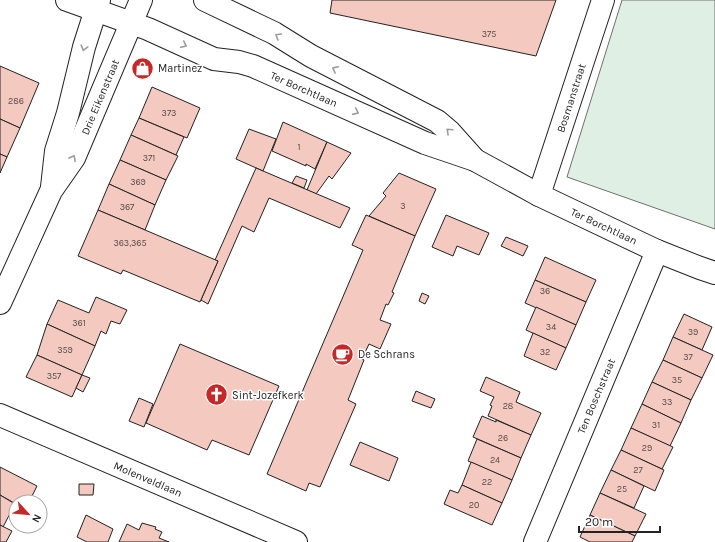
<svg xmlns="http://www.w3.org/2000/svg" width="715" height="542" font-family="Karla,sans-serif">
<style>
.green{fill:#e0efe3;stroke:#6f6f6f}
.building{fill:#f3c9c0;stroke:#222}
.lines{fill:none;stroke-linecap:round;stroke-linejoin:round}
.street-casing{stroke:#222;stroke-width:24}
.secondary-casing{stroke:#222;stroke-width:24}
.street{stroke:#fff;stroke-width:22}
.secondary{stroke:#fff;stroke-width:22}
.oneway{stroke:#9c9c9c}
.labels{text-anchor:middle;stroke-width:3;stroke-linejoin:round;paint-order:stroke}
.number-label{font-size:9px;fill:#564c4a}
.poi-label{font-size:11px;fill:#222;stroke:#fff;text-anchor:start}
.street-label{font-size:11px;fill:#222;stroke:#fff}
</style>
<rect width="100%" height="100%" fill="#fff"/>
<path class="green" d="M622 0H715V229L567 177Z"/>
<g class="building">
<path d="M332 0H556L536 56 330 13Z"/>
<path d="M0 66 39 83 20 128 0 119Z"/>
<path d="M152 87 200 108 187 138 139 118Z"/>
<path d="M139 118 184 137 176 155 131 135Z"/>
<path d="M0 119 20 128 7 157 0 154Z"/>
<path d="M283 122 327 142 315 169 306 164V166L272 151Z"/>
<path d="M249 129 276 139 263 171 236 159Z"/>
<path d="M131 135 178 156 166 180 120 160Z"/>
<path d="M327 142 351 153 332 179 329 176 316 194 307 190Z"/>
<path d="M0 154 7 157 0 173Z"/>
<path d="M120 160 166 180 155 205 109 184Z"/>
<path d="M256 168 350 208 340 228 269 198 254 232 242 226 208 304 201 300 218 261 215 260Z"/>
<path d="M399 173 436 189 415 236 369 216 386 196 383 193Z"/>
<path d="M296 176 307 180 304 188 292 183Z"/>
<path d="M109 184 155 205 145 230 98 210Z"/>
<path d="M98 210 218 261 200 302 123 270 121 274 78 256Z"/>
<path d="M366 215 415 236 392 292 394 293 388 305 386 304 380 320 391 324 380 349 369 344 362 359 364 360 348 400 356 404 320 487 309 483 306 491 267 474 363 250 352 245Z"/>
<path d="M446 215 489 233 479 255 457 246 453 256 432 247Z"/>
<path d="M506 237 528 246 523 256 501 246Z"/>
<path d="M545 257 596 280 586 302 535 280Z"/>
<path d="M535 280 586 302 576 325 525 303Z"/>
<path d="M422 293 429 296 425 304 419 301Z"/>
<path d="M96 297 127 310 120 324 111 321 106 334 101 331 95 346 47 324 58 300 89 313Z"/>
<path d="M536 307 576 325 566 348 526 330Z"/>
<path d="M684 314 712 327 702 350 673 337Z"/>
<path d="M47 324 95 346 82 375 37 355Z"/>
<path d="M533 333 566 348 556 370 524 356Z"/>
<path d="M673 337 713 355 702 378 663 360Z"/>
<path d="M180 344 279 386 249 455 212 440 207 450 146 423Z"/>
<path d="M37 355 82 375 72 397 26 377Z"/>
<path d="M663 360 702 378 691 400 652 382Z"/>
<path d="M82 375 90 378 83 392 76 388Z"/>
<path d="M486 377 520 392 516 402 541 413 531 435 488 416 492 406 490 405 494 397 480 391Z"/>
<path d="M652 382 691 400 681 423 642 404Z"/>
<path d="M416 391 435 399 431 408 412 401Z"/>
<path d="M139 398 153 404 144 427 129 421Z"/>
<path d="M642 404 681 423 670 446 631 428Z"/>
<path d="M482 416 496 422V420L531 435 521 458 473 437Z"/>
<path d="M631 428 673 447 662 469 621 450Z"/>
<path d="M477 439 521 458 512 480 468 461Z"/>
<path d="M360 442 398 458 389 481 350 465Z"/>
<path d="M621 450 664 470 655 491 611 470Z"/>
<path d="M471 462 512 480 502 503 462 485Z"/>
<path d="M0 467 37 486 29 502H16V504L0 495Z"/>
<path d="M611 470 644 486 634 508 600 493Z"/>
<path d="M79 484H94L93 495H79Z"/>
<path d="M462 485 502 503 492 525 444 504 450 490 458 493Z"/>
<path d="M600 493 646 514 635 536 590 515Z"/>
<path d="M0 495 15 504 3 527 0 525Z"/>
<path d="M86 515 113 529 108 542H87L77 537Z"/>
<path d="M590 515 635 536 632 542H590L580 537Z"/>
<path d="M142 523 156 527 155 529 162 532 159 538 169 542H119L127 524 139 530Z"/>
<path d="M0 525 12 531 6 542H0Z"/>
</g>
<g class="lines">
<defs>
<g id="street">
<path d="M67 0 148 29 214 59 239 62 253 66 425 143 475 160 539 195 657 251 700 268 715 273"/>
<path d="M205 0 274 33 311 56 437 121 450 132 475 160"/>
<path d="M539 195 603 0"/>
<path d="M0 415 296 542"/>
<path d="M535 542 657 251"/>
</g>
<g id="secondary">
<path d="M52 187 56 151 68 113 84 47 99 0"/>
<path d="M0 303 51 191 74 158 141 0"/>
</g>
</defs>
<use href="#street" class="street-casing"/>
<use href="#secondary" class="secondary-casing"/>
<use href="#street" class="street"/>
<use href="#secondary" class="secondary"/>
</g>
<defs><path id="oneway-chevron" d="M-2-3.5L2.5 0L-2 3.5" fill="none" stroke-width="1.6" stroke-linecap="round" stroke-linejoin="round"/></defs>
<g class="oneway">
<use href="#oneway-chevron" transform="translate(278 36) rotate(-149)"/>
<use href="#oneway-chevron" transform="translate(184 45) rotate(25)"/>
<use href="#oneway-chevron" transform="translate(84 48) rotate(105)"/>
<use href="#oneway-chevron" transform="translate(335 69) rotate(-153)"/>
<use href="#oneway-chevron" transform="translate(356 112) rotate(24)"/>
<use href="#oneway-chevron" transform="translate(449 131) rotate(-137)"/>
<use href="#oneway-chevron" transform="translate(73 158) rotate(-61)"/>
</g>
<defs>
<symbol id="shop-disc" viewBox="-11 -11 22 22"><circle r="9.5" fill="#c62828" stroke="#fff"/><path d="M-5-2.5h2.3a2.7 3.5 0 0 1 5.4 0H5L5.5 6h-11ZM-1.5-2.5h3a1.5 2.3 0 0 0-3 0Z" fill="#fff"/></symbol>
<symbol id="cafe-disc" viewBox="-11 -11 22 22"><circle r="9.5" fill="#c62828" stroke="#fff"/><path d="M-5.5-4.5H6V0H3Q3 3.5 0 3.5H-2.5Q-5.5 3.5-5.5 0ZM3-3.2v2h1.7v-2ZM-6 4.5H4V6H-6Z" fill="#fff"/></symbol>
<symbol id="church-disc" viewBox="-11 -11 22 22"><circle r="9.5" fill="#c62828" stroke="#fff"/><path d="M-1.2-6h2.4v3.5h3.3v2.4h-3.3V6h-2.4V-.1h-3.3v-2.4h3.3Z" fill="#fff"/></symbol>
</defs>
<g fill-rule="evenodd">
<use href="#shop-disc" x="130" y="56" width="25" height="25"/>
<use href="#cafe-disc" x="330" y="342" width="25" height="25"/>
<use href="#church-disc" x="204" y="382" width="25" height="25"/>
</g>
<g class="labels">
<g class="number-label">
<text x="489" y="37">375</text>
<text x="16" y="104">286</text>
<text x="169" y="116">373</text>
<text x="299" y="150">1</text>
<text x="149" y="161">371</text>
<text x="138" y="185">369</text>
<text x="403" y="209">3</text>
<text x="127" y="210">367</text>
<text x="130" y="246">363,365</text>
<text x="545" y="294">36</text>
<text x="79" y="326">361</text>
<text x="551" y="330">34</text>
<text x="693" y="335">39</text>
<text x="65" y="353">359</text>
<text x="545" y="355">32</text>
<text x="688" y="360">37</text>
<text x="54" y="379">357</text>
<text x="677" y="383">35</text>
<text x="667" y="405">33</text>
<text x="508" y="409">28</text>
<text x="656" y="428">31</text>
<text x="503" y="441">26</text>
<text x="647" y="451">29</text>
<text x="495" y="463">24</text>
<text x="638" y="473">27</text>
<text x="487" y="485">22</text>
<text x="622" y="492">25</text>
<text x="474" y="508">20</text>
</g>
<g class="poi-label">
<text x="158" y="72">Martinez</text>
<text x="358" y="358">De Schrans</text>
<text x="232" y="399">Sint-Jozefkerk</text>
</g>
<g class="street-label">
<text transform="translate(304 89) rotate(24)" y="4">Ter Borchtlaan</text>
<text transform="translate(100 97) rotate(-67)" y="4">Drie Eikenstraat</text>
<text transform="translate(571 98) rotate(-72)" y="4">Bosmanstraat</text>
<text transform="translate(604 226) rotate(25)" y="4">Ter Borchtlaan</text>
<text transform="translate(596 396) rotate(-67)" y="4">Ten Boschstraat</text>
<text transform="translate(148 479) rotate(23)" y="4">Molenveldlaan</text>
</g>
</g>
<g transform="translate(28 514) rotate(117)"><circle r="19" fill="#ffffff" stroke="#a7a7a7"/>
<path d="M0-3L7 15L0 10L-7 15Z" fill="#c62828"/>
<text y="-6" font-size="11" font-weight="bold" text-anchor="middle" fill="#222222">N</text>
</g>
<path d="M579 526v6h81v-6" fill="none" stroke="#222222" stroke-width="2"/>
<text x="585" y="526" font-size="12" fill="#222222" stroke="#ffffff" stroke-width="3" paint-order="stroke">20 m</text>
</svg>
